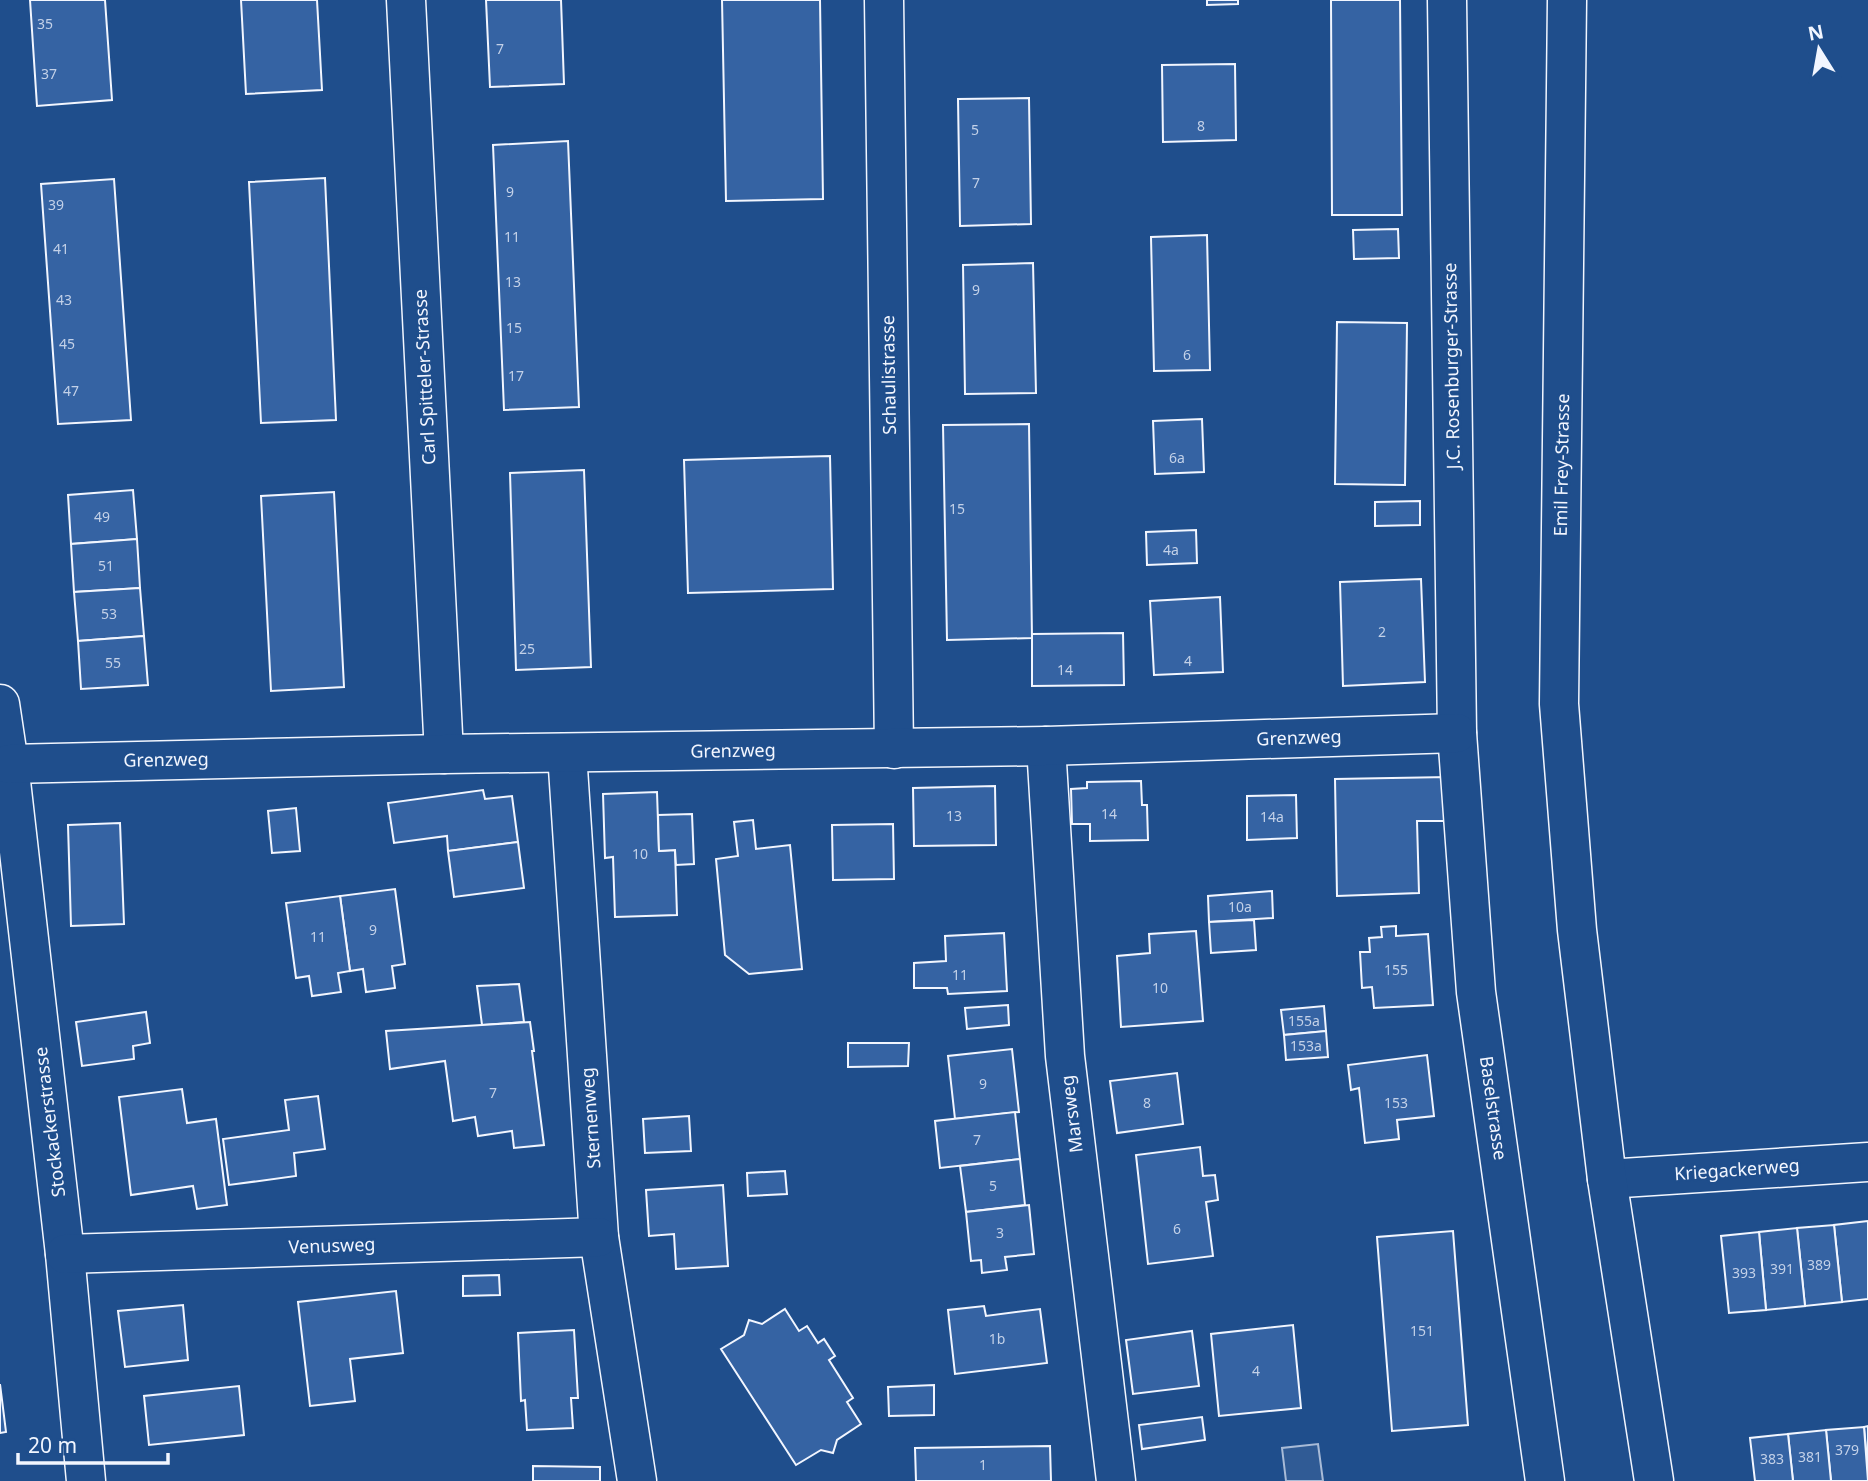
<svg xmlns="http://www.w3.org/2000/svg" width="1868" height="1481" font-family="'Noto Sans',sans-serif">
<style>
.parking{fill:#305b95;stroke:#a8bbd7;stroke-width:2}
.building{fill:#3563a3;stroke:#f2f6ff;stroke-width:2}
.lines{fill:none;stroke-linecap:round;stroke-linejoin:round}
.minor-casing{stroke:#f2f6ff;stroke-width:41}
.primary-casing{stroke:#f2f6ff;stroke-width:41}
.minor{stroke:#1f4e8c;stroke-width:38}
.primary{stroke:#1f4e8c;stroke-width:38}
.labels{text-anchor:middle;stroke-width:5;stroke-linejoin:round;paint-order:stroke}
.number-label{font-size:14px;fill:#c3d1e8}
.street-label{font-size:18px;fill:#f2f6ff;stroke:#1f4e8c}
</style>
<rect width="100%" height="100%" fill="#1f4e8c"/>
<path class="parking" d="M1318 1444 1323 1481H1286L1282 1448Z"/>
<g class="building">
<path d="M30 0H105L112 100 37 106Z"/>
<path d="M241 0H317L322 90 246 94Z"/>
<path d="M486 0H561L564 84 490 87Z"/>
<path d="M722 0H820L823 199 726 201Z"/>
<path d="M1207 0H1238V4L1207 5Z"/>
<path d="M1331 0H1400L1402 215H1332Z"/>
<path d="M1235 64 1236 140 1163 142 1162 65Z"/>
<path d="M1029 98 1031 224 960 226 958 99Z"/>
<path d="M568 141 579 407 504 410 493 145Z"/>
<path d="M325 178 336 420 261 423 249 182Z"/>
<path d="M114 179 131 420 58 424 41 184Z"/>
<path d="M1398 229 1399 258 1354 259 1353 230Z"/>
<path d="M1207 235 1210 370 1154 371 1151 237Z"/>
<path d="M1033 263 1036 393 965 394 963 265Z"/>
<path d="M1337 322 1407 323 1405 485 1335 484Z"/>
<path d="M1202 419 1204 472 1155 474 1153 421Z"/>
<path d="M1029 424 1032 638 947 640 943 425Z"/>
<path d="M830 456 833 589 688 593 684 460Z"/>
<path d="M584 470 591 667 516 670 510 473Z"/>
<path d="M133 490 137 539 71 544 68 495Z"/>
<path d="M334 492 344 687 271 691 261 496Z"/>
<path d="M1420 501V525L1375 526V502Z"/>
<path d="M1196 530 1197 563 1147 565 1146 532Z"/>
<path d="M137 539 140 588 74 592 71 544Z"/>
<path d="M1421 579 1425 682 1343 686 1340 582Z"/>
<path d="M140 588 144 636 78 641 74 592Z"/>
<path d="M1220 597 1223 672 1154 675 1150 601Z"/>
<path d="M1123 633 1124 685 1032 686V634Z"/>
<path d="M144 636 148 685 81 689 78 641Z"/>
<path d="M1448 777 1449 821H1417L1419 893 1337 896 1335 779Z"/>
<path d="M1141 781 1142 805H1147L1148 840 1090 841V824H1072L1071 789 1087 788V782Z"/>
<path d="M995 786 996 845 914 846 913 788Z"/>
<path d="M483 790 485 799 512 796 518 842 448 851 447 836 394 843 388 803Z"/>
<path d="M657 792 659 851 675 850 677 915 615 917 613 857 605 858 603 794Z"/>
<path d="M1296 795 1297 838 1247 840V796Z"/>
<path d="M296 808 300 851 272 853 268 811Z"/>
<path d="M692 814 694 864 676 865 675 850 659 851 658 815Z"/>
<path d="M753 820 756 849 790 845 802 969 749 974 725 955 716 859 738 856 734 822Z"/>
<path d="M120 823 124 924 71 926 68 825Z"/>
<path d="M893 824 894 879 833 880 832 825Z"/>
<path d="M518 842 524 888 454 897 448 851Z"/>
<path d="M395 889 405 964 392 966 395 988 366 992 363 969 350 971 340 896Z"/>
<path d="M1272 891 1273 918 1209 922 1208 896Z"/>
<path d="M340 896 350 971 338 973 341 992 312 996 309 976 296 978 286 903Z"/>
<path d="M1254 920 1256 950 1211 953 1209 922Z"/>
<path d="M1396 926V936L1428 934 1433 1005 1374 1008 1372 987 1362 988 1360 952H1370L1369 938 1382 937 1381 927Z"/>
<path d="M1196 931 1203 1021 1121 1027 1117 956 1150 953 1149 934Z"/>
<path d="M1004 933 1007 991 948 994 947 988H914V963L946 961 945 936Z"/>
<path d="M519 984 524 1022 482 1025 477 986Z"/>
<path d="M1008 1005 1009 1025 967 1029 965 1008Z"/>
<path d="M1324 1006 1326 1031 1284 1035 1281 1010Z"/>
<path d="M146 1012 150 1043 133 1046 134 1059 82 1066 76 1022Z"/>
<path d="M530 1022 534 1051H532L544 1145 514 1148 512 1131 478 1136 475 1117 453 1121 445 1061 390 1069 386 1031Z"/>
<path d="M1326 1031 1328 1057 1286 1060 1284 1035Z"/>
<path d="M848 1043H909L908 1066 848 1067Z"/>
<path d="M1012 1049 1019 1112 955 1119 948 1056Z"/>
<path d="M1427 1055 1434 1116 1397 1120 1399 1139 1365 1143 1359 1088 1351 1090 1348 1065Z"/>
<path d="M1177 1073 1183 1124 1117 1133 1110 1081Z"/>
<path d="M182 1089 187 1123 216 1119 227 1205 197 1209 193 1186 131 1195 119 1097Z"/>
<path d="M318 1096 325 1149 294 1153 296 1176 229 1185 223 1139 289 1130 285 1100Z"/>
<path d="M1015 1112 1020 1159 940 1168 935 1121Z"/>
<path d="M689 1116 691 1151 645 1153 643 1119Z"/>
<path d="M1200 1147 1203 1176 1215 1175 1218 1200 1206 1202 1213 1256 1148 1264 1136 1155Z"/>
<path d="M1020 1159 1025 1205 966 1212 960 1166Z"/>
<path d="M785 1171 787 1194 748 1196 747 1173Z"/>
<path d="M723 1185 728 1266 676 1269 674 1234 649 1236 646 1190Z"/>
<path d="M1029 1205 1034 1254 1005 1257 1007 1270 982 1273 981 1260 971 1261 966 1212Z"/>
<path d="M1868 1221V1299L1842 1302 1834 1225Z"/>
<path d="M1834 1225 1842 1302 1805 1306 1797 1228Z"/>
<path d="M1797 1228 1805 1306 1766 1310 1759 1232Z"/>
<path d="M1453 1231 1468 1425 1392 1431 1377 1237Z"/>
<path d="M1759 1232 1766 1310 1729 1313 1721 1236Z"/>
<path d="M499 1275 500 1295 463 1296V1276Z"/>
<path d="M396 1291 403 1353 350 1359 355 1401 310 1406 298 1302Z"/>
<path d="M183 1305 188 1360 125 1367 118 1311Z"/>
<path d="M984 1306 986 1316 1040 1309 1047 1363 955 1374 948 1310Z"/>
<path d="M785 1309 799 1331 807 1326 818 1343 824 1339 835 1356 829 1360 853 1398 847 1402 861 1424 837 1440 833 1453 821 1450 796 1465 721 1349 744 1335 749 1320 762 1324Z"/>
<path d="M1293 1325 1301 1408 1219 1416 1211 1334Z"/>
<path d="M574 1330 578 1398H571L573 1428 527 1430 525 1400 521 1401 518 1333Z"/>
<path d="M1192 1331 1199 1386 1133 1394 1126 1340Z"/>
<path d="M0 1384 6 1432 0 1433Z"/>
<path d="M934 1385V1415L889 1416 888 1387Z"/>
<path d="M239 1386 244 1435 149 1445 144 1396Z"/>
<path d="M1202 1417 1205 1440 1142 1449 1139 1425Z"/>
<path d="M1868 1426V1470L1864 1427Z"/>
<path d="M1864 1427 1868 1481H1831L1826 1430Z"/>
<path d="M1826 1430 1831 1481H1793L1788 1434Z"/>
<path d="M1788 1434 1793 1481H1755L1750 1438Z"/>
<path d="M1050 1446 1051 1481H916L915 1448Z"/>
<path d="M533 1466 600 1467V1481H533Z"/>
</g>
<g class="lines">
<defs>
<g id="minor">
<path d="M406 0 444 754"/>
<path d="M884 0 894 749"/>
<path d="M1447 0 1457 733 1476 992 1545 1481"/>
<path d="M0 704 9 764 65 1254 86 1481"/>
<path d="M1046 746 1065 1056 1116 1481"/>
<path d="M567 753 599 1237 637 1481"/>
<path d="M9 764 444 754 1046 746 1457 733"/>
<path d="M1607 1179 1868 1162"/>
<path d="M65 1254 599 1237"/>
</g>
<path id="primary" d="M1567 0 1559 704 1577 930 1607 1179 1654 1481"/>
</defs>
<use href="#minor" class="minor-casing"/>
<use href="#primary" class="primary-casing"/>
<use href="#minor" class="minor"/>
<use href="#primary" class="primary"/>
</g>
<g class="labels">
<g class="number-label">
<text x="45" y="29">35</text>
<text x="500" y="54">7</text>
<text x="49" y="79">37</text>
<text x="1201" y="131">8</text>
<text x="975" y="135">5</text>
<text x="976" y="188">7</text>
<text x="510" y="197">9</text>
<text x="56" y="210">39</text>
<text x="512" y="242">11</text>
<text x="61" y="254">41</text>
<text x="513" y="287">13</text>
<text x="976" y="295">9</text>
<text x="64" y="305">43</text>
<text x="514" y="333">15</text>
<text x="67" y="349">45</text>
<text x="1187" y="360">6</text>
<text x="516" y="381">17</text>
<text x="71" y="396">47</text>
<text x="1177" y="463">6a</text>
<text x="957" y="514">15</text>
<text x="102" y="522">49</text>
<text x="1171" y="555">4a</text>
<text x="106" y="571">51</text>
<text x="109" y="619">53</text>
<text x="1382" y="637">2</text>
<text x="527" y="654">25</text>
<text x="1188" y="666">4</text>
<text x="113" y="668">55</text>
<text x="1065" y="675">14</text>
<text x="1109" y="819">14</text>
<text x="954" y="821">13</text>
<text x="1272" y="822">14a</text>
<text x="640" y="859">10</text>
<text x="1240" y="912">10a</text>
<text x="373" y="935">9</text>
<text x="318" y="942">11</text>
<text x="1396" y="975">155</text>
<text x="960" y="980">11</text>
<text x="1160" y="993">10</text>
<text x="1304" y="1026">155a</text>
<text x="1306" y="1051">153a</text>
<text x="983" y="1089">9</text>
<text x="493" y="1098">7</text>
<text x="1147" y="1108">8</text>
<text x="1396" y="1108">153</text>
<text x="977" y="1145">7</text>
<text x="993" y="1191">5</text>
<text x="1177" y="1234">6</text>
<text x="1000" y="1238">3</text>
<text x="1819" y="1270">389</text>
<text x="1782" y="1274">391</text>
<text x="1744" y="1278">393</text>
<text x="1422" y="1336">151</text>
<text x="997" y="1344">1b</text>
<text x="1256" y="1376">4</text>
<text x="1847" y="1455">379</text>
<text x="1810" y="1462">381</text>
<text x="1772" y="1464">383</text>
<text x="983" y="1470">1</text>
</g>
<g class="street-label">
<text transform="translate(1452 366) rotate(-91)" y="6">J.C. Rosenburger-Strasse</text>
<text transform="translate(889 375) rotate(-91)" y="6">Schaulistrasse</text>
<text transform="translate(425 377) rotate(-93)" y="6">Carl Spitteler-Strasse</text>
<text transform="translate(1562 465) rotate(-89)" y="6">Emil Frey-Strasse</text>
<text transform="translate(1299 738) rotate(-2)" y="6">Grenzweg</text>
<text transform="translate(733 751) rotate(-1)" y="6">Grenzweg</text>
<text transform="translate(166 760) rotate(-1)" y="6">Grenzweg</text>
<text transform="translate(1493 1108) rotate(82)" y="6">Baselstrasse</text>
<text transform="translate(1072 1114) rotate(-97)" y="6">Marsweg</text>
<text transform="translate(591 1118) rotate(-94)" y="6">Sternenweg</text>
<text transform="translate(50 1122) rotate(-97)" y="6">Stockackerstrasse</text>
<text transform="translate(1737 1170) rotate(-4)" y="6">Kriegackerweg</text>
<text transform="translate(332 1246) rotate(-2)" y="6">Venusweg</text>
</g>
</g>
<g transform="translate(1819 49) rotate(349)" stroke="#1f4e8c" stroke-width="5" paint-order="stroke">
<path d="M0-5L12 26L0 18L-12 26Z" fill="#f2f6ff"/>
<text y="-10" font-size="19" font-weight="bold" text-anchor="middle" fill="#f2f6ff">N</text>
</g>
<path d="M18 1453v10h150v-10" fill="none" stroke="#f2f6ff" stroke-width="3.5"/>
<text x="28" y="1453" font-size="21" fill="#f2f6ff" stroke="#1f4e8c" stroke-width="5" paint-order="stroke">20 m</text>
</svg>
